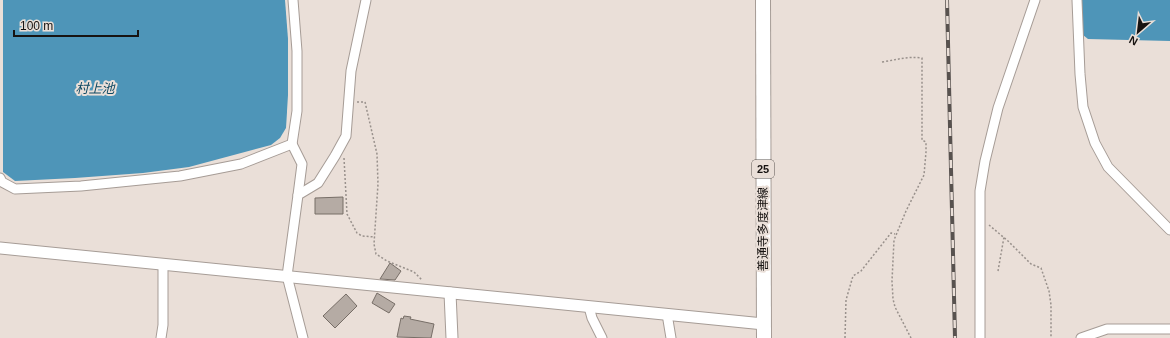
<svg xmlns="http://www.w3.org/2000/svg" width="1170" height="338" font-family="Helvetica,'Noto Sans JP',sans-serif">
<style>
.water{fill:#4e95b8}
.building{fill:#b5aba4;stroke:#776e67}
.lines{fill:none;stroke-linecap:round;stroke-linejoin:round}
.minor-casing{stroke:#a69c96;stroke-width:11}
.tertiary-casing{stroke:#a69c96;stroke-width:13}
.primary-casing{stroke:#a69c96;stroke-width:16}
.path{stroke:#99918c;stroke-width:1.5;stroke-dasharray:2 2;stroke-linecap:butt}
.minor{stroke:#fff;stroke-width:9}
.tertiary{stroke:#fff;stroke-width:11}
.primary{stroke:#fff;stroke-width:14}
.rail-casing{stroke:#58524f;stroke-width:4}
.rail{stroke:#eadfd8;stroke-width:2.5;stroke-dasharray:8;stroke-linecap:butt}
.labels{text-anchor:middle;stroke-width:4;stroke-linejoin:round;paint-order:stroke}
.shield{fill:#eadfd8;stroke:#56504d;stroke-width:1}
.shield-label{font-size:11px;font-weight:bold;fill:#171311}
.street-label{font-size:12px;fill:#171311;stroke:#eadfd8}
.water-label{font-size:13px;font-style:italic;fill:#0d4862;stroke:#eadfd8}
</style>
<rect width="100%" height="100%" fill="#eadfd8"/>
<g class="water">
<path d="M3 0H285L288 39V95L286 128 280 138 271 145 189 167 143 173 75 178 15 181 3 172Z"/>
<path d="M1081 0H1170V41L1088 39 1083 35Z"/>
</g>
<g class="building">
<path d="M343 197V214H315V198Z"/>
<path d="M390 263 401 271 395 280 380 279Z"/>
<path d="M377 293 395 304 389 313 372 303Z"/>
<path d="M346 294 357 306 335 328 323 316Z"/>
<path d="M404 316 411 317 410 319 434 324 431 338 397 337 401 318 403 319Z"/>
</g>
<g class="lines">
<defs>
<g id="minor">
<path d="M1077 0 1080 74 1083 107 1095 143 1108 167 1170 230"/>
<path d="M292 144 297 111V51L293 0"/>
<path d="M0 178 2 182 15 189 81 186 180 176 241 164 292 144 302 164 298 195"/>
<path d="M589 307 592 318 602 338"/>
<path d="M667 314 671 338"/>
<path d="M161 338 163 325V264"/>
<path d="M303 338 287 276 298 195 318 183 335 156 346 136 351 71 366 0"/>
<path d="M980 338V191L985 161 998 108 1035 0"/>
<path d="M1081 338 1107 329H1170"/>
</g>
<g id="tertiary">
<path d="M0 248 764 324"/>
<path d="M450 293 452 338"/>
</g>
<path id="primary" d="M763 0 764 338"/>
</defs>
<use href="#minor" class="minor-casing"/>
<use href="#tertiary" class="tertiary-casing"/>
<use href="#primary" class="primary-casing"/>
<g class="path">
<path d="M882 62C896 60 907 56 922 58V140L926 142V152L924 175 906 211 894 240 892 281 893 299 895 307 911 338"/>
<path d="M357 102H365L377 154 378 184 374 244 376 254 387 261 414 272 422 280"/>
<path d="M344 158 347 214 357 233 362 236 375 237"/>
<path d="M989 225 1008 241 1031 264 1041 268 1049 291 1051 305V338"/>
<path d="M998 271 1004 237"/>
<path d="M845 338 846 300 853 276 861 271 891 233 895 234"/>
</g>
<use href="#minor" class="minor"/>
<use href="#tertiary" class="tertiary"/>
<use href="#primary" class="primary"/>
<defs>
<path id="rail" d="M947 0 955 338"/>
</defs>
<use href="#rail" class="rail-casing"/>
<use href="#rail" class="rail"/>
</g>
<g class="labels">
<rect class="shield" x="752" y="160" width="22" height="18" rx="3"/>
<g class="shield-label">
<text x="763" y="173">25</text>
</g>
<g class="street-label">
<text transform="translate(763 229) rotate(-90)" y="4">善通寺多度津線</text>
</g>
<g class="water-label">
<text x="95" y="93">村上池</text>
</g>
</g>
<g transform="translate(1138 32) rotate(208)" stroke="#eadfd8" stroke-width="3" paint-order="stroke">
<path d="M0-3L7 15L0 10L-7 15Z" fill="#171311"/>
<text y="-6" font-size="11" font-weight="bold" text-anchor="middle" fill="#171311">N</text>
</g>
<path d="M14 30v6h124v-6" fill="none" stroke="#171311" stroke-width="2"/>
<text x="20" y="30" font-size="12" fill="#171311" stroke="#eadfd8" stroke-width="3" paint-order="stroke">100 m</text>
</svg>
